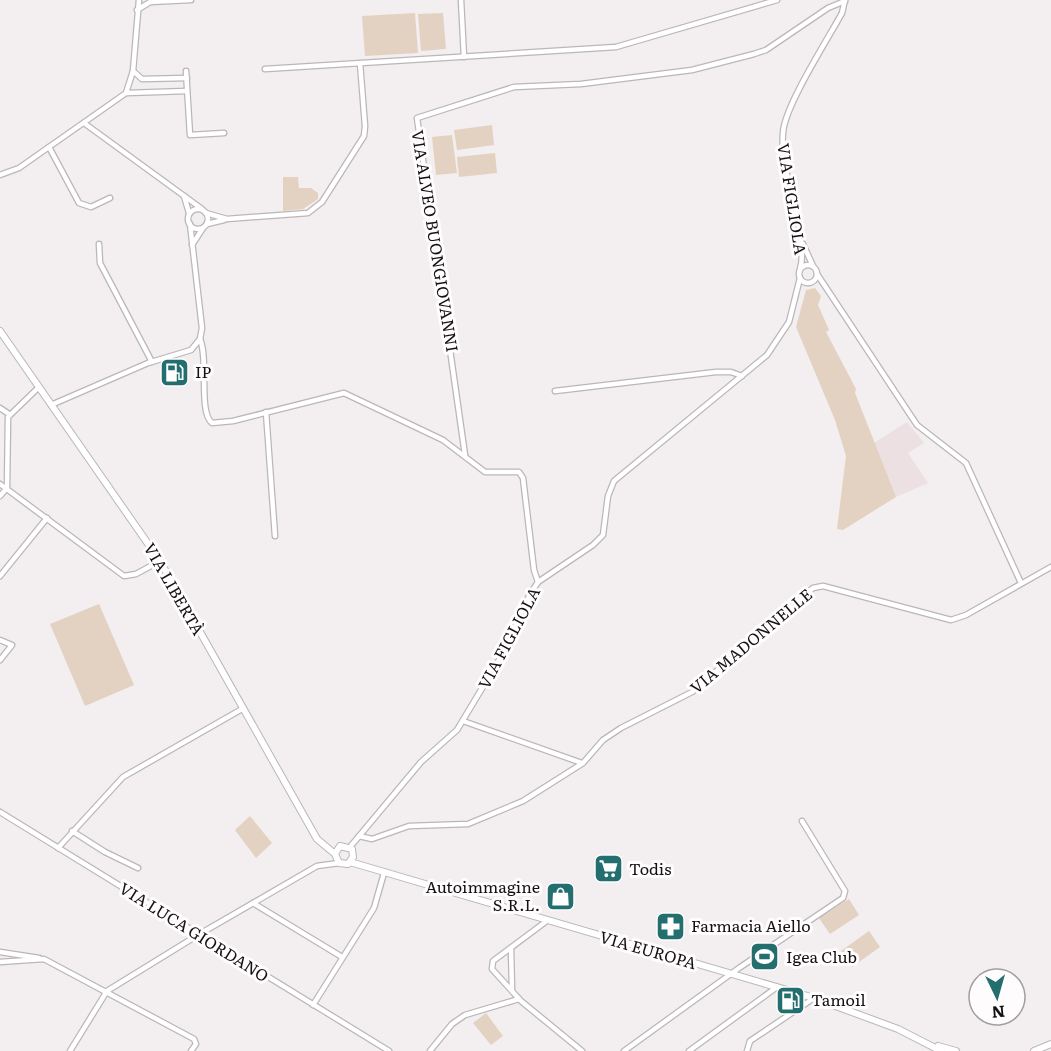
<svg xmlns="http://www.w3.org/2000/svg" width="1051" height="1051" font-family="Literata,serif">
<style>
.built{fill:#ede0e3}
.green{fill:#e3d2c2}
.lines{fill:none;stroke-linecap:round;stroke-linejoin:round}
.minor-casing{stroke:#bbb7b8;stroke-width:7}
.tertiary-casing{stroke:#bbb7b8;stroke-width:8}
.minor{stroke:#fff;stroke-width:4.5}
.tertiary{stroke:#fff;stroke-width:6}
.labels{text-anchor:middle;stroke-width:6;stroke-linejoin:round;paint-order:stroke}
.street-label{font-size:16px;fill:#131112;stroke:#fffcfd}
.poi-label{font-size:16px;fill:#131112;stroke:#fffcfd;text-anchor:start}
</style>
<rect width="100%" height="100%" fill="#f3eeef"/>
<path class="built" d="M907 422 924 443 908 453 928 483 896 497 874 443Z"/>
<g class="green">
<path d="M415 13 418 53 365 56 362 16Z"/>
<path d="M443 13 446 49 421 51 418 14Z"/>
<path d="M492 125 494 145 457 150 454 130Z"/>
<path d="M452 135 457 173 436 175 432 137Z"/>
<path d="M495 153 497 173 459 177 457 157Z"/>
<path d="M283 177H298L299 188H311L318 193V199L303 209 283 211Z"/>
<path d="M815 288 821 296 818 305 829 330 826 332 856 389 855 393 896 497 843 530 837 529 846 456 835 420 796 327 806 290Z"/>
<path d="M99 604 134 685 85 706 50 624Z"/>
<path d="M250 816 272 843 256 858 235 830Z"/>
<path d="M849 899 859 915 830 934 819 918Z"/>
<path d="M869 931 880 947 852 967 841 951Z"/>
<path d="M486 1013 503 1036 491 1045 473 1023Z"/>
</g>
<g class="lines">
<defs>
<g id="minor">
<path d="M461 0 464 57"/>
<path d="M137 10 150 2 191 0"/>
<path d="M265 69 616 47 777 0"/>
<path d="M133 71 142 79 187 78"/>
<path d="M186 71 190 135 224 133"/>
<path d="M127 93 187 91"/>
<path d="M84 123 202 209"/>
<path d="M49 147 79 203 91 207 110 198"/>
<path d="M0 175 19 168 126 93 133 71 139 0"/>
<path d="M184 196 189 213"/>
<circle cx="198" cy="219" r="10"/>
<path d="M206 213 227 219 308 213 322 202 364 136 365 126 360 63"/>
<path d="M207 224 224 220"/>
<path d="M99 244 100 263 152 362"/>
<path d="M803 244 813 266"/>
<path d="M192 245 203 228"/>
<circle cx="808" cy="274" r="9"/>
<path d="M800 269C810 236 779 173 783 133 784 107 828 39 842 13L845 0"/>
<path d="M817 274 917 425 966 463 1021 583"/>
<path d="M200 339C209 360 198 412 212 423L233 421 344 393 443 440 485 472H519L523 478 534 570 538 582"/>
<path d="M555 391 716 372H731L742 376"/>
<path d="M51 405 148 363 191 350 200 339 202 328 190 224"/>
<path d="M0 408 9 414"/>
<path d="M266 412 275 536"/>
<path d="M465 455 417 118 514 87 581 84 692 70 754 54 766 50 828 8 845 1"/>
<path d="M0 484 124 576 136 574 160 561"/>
<path d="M0 496 7 488 8 417 39 387"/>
<path d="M0 576 47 518"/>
<path d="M0 640 12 645 0 660"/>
<path d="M463 721 582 763"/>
<path d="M0 812 389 1051"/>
<path d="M72 831 105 852 138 868"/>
<path d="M359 836 372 839 409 826 468 824 523 801 583 763 603 740 621 728 692 692 813 588 823 586 951 620 966 615 1051 567"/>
<path d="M350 847 421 762 457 730 502 655 530 594 538 582 593 545 603 535 608 496 614 481 767 355 789 322 800 278"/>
<path d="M58 848 123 777 242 709"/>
<path d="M253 903 342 957"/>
<path d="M548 920 493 961 492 969 521 1001 582 1051"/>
<path d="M511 949 512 990"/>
<path d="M0 952 39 958"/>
<path d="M0 962 44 959 194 1039 196 1044 191 1051"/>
<path d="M313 1005 374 908 384 873"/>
<path d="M70 1051 107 991 198 935 317 866 339 863"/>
<path d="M430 1051 452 1024 465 1015 519 999"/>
<path d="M624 1051 739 968 843 898 845 891 802 821"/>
<path d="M689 1051 777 987"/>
<path d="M747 1051 750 1041 814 998"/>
</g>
<g id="tertiary">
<path d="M0 331 160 561 317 839 335 854 339 863 348 864 353 857 352 849 340 846 335 854"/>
<path d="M350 862 814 998 898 1029 941 1051"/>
<path d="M938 1046 956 1051"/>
<path d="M1034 1051 1051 1044"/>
</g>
</defs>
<use href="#minor" class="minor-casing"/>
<use href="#tertiary" class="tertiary-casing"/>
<use href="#minor" class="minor"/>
<use href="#tertiary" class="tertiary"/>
</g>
<defs>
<symbol id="fuel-square" viewBox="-11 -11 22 22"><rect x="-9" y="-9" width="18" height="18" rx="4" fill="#236e6f" stroke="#fffcfd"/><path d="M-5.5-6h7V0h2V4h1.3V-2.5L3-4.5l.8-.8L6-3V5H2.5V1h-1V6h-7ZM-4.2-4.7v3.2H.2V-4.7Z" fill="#fff"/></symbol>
<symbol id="supermarket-square" viewBox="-11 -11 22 22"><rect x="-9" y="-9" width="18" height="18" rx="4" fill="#236e6f" stroke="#fffcfd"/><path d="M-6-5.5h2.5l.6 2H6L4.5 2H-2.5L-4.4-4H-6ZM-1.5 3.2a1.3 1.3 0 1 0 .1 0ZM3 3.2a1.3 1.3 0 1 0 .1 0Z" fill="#fff"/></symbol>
<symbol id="shop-square" viewBox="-11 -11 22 22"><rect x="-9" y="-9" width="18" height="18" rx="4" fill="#236e6f" stroke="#fffcfd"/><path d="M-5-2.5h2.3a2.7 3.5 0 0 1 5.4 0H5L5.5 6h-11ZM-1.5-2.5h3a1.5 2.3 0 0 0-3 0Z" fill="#fff"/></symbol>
<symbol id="pharmacy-square" viewBox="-11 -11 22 22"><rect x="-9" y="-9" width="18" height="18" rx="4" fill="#236e6f" stroke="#fffcfd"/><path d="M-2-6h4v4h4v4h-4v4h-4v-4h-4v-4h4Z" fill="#fff"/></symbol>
<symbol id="stadium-square" viewBox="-11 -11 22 22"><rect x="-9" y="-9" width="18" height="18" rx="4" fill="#236e6f" stroke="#fffcfd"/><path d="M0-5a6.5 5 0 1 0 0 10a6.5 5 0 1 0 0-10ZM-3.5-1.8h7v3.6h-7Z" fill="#fff"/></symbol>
</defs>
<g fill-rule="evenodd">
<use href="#fuel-square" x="158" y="356" width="33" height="33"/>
<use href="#supermarket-square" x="592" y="852" width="33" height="33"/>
<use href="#shop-square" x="544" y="880" width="33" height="33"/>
<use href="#pharmacy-square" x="654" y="910" width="33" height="33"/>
<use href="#stadium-square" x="748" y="940" width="33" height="33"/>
<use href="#fuel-square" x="774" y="984" width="33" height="33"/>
</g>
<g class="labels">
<g class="street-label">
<text transform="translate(792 199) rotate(81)" y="6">VIA FIGLIOLA</text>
<text transform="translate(435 241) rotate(81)" y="6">VIA ALVEO BUONGIOVANNI</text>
<text transform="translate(174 589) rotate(60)" y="6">VIA LIBERTÀ</text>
<text transform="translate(509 638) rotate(-62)" y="6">VIA FIGLIOLA</text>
<text transform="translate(751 641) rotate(-40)" y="6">VIA MADONNELLE</text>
<text transform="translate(194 932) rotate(32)" y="6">VIA LUCA GIORDANO</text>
<text transform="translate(648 950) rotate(16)" y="6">VIA EUROPA</text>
</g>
<g class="poi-label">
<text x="195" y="378">IP</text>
<text x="629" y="875">Todis</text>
<text x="540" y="893" text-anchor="end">Autoimmagine<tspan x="540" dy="18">S.R.L.</tspan></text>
<text x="691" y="932">Farmacia Aiello</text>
<text x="786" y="963">Igea Club</text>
<text x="811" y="1006">Tamoil</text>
</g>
</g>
<g transform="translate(997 997) rotate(175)"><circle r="28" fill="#fffcfd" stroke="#a19e9f" stroke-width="1.5"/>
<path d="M0-4.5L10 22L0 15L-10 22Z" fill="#236e6f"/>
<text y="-9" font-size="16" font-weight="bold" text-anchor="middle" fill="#131112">N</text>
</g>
</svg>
